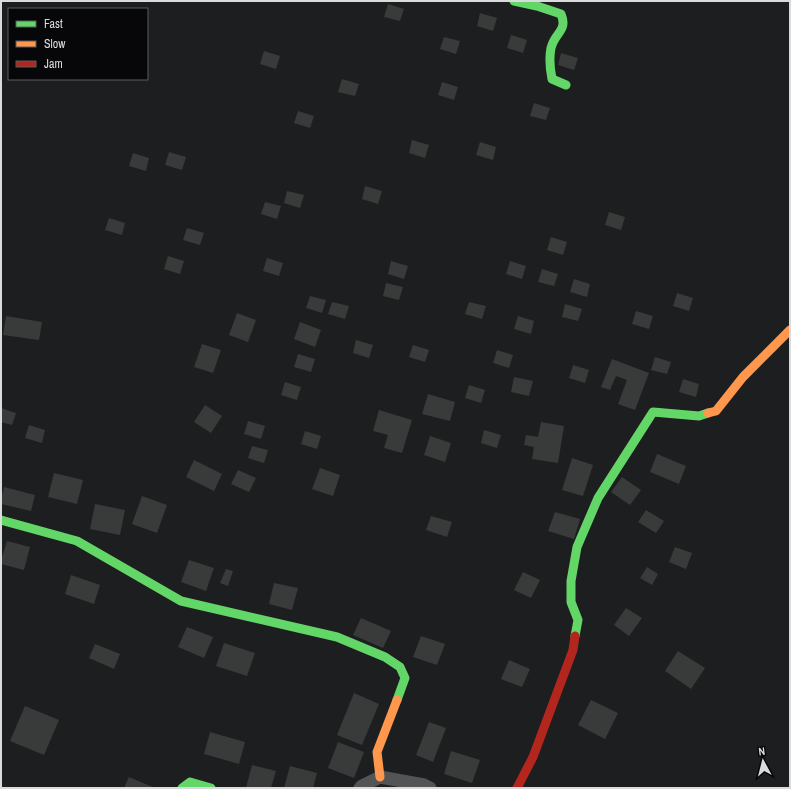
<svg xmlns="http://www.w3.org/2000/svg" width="791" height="789" font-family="'Archivo Narrow',sans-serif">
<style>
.building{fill:#393a3a}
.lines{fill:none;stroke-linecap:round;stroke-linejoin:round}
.street{stroke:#535455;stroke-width:13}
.fast{stroke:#63d668;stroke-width:9}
.slow{stroke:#ff974d;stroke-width:9}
.jam{stroke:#b3261e;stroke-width:9}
</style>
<rect width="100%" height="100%" fill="#1d1e1f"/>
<g class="building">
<path d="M388 4 404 9 400 21 384 17Z"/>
<path d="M480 13 497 18 493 31 477 26Z"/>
<path d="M511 35 527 40 523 53 507 48Z"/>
<path d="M444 37 460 41 456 54 440 49Z"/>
<path d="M264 51 280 56 276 69 260 64Z"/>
<path d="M561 53 578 58 574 70 558 65Z"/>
<path d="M342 79 359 84 355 96 338 92Z"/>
<path d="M442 82 458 87 454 100 438 95Z"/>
<path d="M534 103 550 108 546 120 530 116Z"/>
<path d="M298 111 314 116 310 128 294 123Z"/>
<path d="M412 140 429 145 425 158 409 153Z"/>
<path d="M480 142 496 147 493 160 476 155Z"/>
<path d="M169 152 186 157 182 170 165 165Z"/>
<path d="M133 153 149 158 146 171 129 166Z"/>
<path d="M365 186 382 191 378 204 362 199Z"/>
<path d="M287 191 304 195 300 208 284 203Z"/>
<path d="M265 202 281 206 277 219 261 214Z"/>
<path d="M609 212 625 217 621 230 605 225Z"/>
<path d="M109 218 125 223 122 235 105 230Z"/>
<path d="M187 228 204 233 200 245 183 240Z"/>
<path d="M551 237 567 242 563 255 547 250Z"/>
<path d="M168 256 184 261 180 274 164 269Z"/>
<path d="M267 258 283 263 279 276 263 271Z"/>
<path d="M391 261 408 266 404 279 388 274Z"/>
<path d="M510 261 526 266 522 279 506 274Z"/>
<path d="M542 269 558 274 554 286 538 282Z"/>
<path d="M574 279 590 284 587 297 570 292Z"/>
<path d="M386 283 403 287 399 300 383 296Z"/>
<path d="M677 293 693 298 689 311 673 306Z"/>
<path d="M310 296 326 300 322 313 306 308Z"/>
<path d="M332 302 349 306 345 319 328 314Z"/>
<path d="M469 302 486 306 482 319 465 314Z"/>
<path d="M565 304 582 309 578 321 562 317Z"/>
<path d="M636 311 653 316 649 329 632 324Z"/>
<path d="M237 313 256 320 248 342 229 335Z"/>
<path d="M6 316 42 322 39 340 3 335Z"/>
<path d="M518 316 534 321 531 334 514 329Z"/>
<path d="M300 322 321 330 315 347 294 339Z"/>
<path d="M356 340 373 345 369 358 353 353Z"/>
<path d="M202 344 221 350 213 373 194 367Z"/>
<path d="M413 345 429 350 425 362 409 357Z"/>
<path d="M497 350 513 355 509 368 493 363Z"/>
<path d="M298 354 315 359 311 372 294 367Z"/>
<path d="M655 357 671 362 667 374 651 370Z"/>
<path d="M612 359 649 373 635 410 618 404 627 380 616 376 610 390 601 387Z"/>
<path d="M573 365 589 370 585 383 569 378Z"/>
<path d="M514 377 533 381 529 396 511 392Z"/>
<path d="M683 379 699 384 696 397 679 392Z"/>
<path d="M285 382 301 387 297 400 281 395Z"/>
<path d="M469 385 485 390 481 403 465 398Z"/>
<path d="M428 394 455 402 450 421 422 414Z"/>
<path d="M205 405 222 416 211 433 194 422Z"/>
<path d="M1 408 16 413 12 425 1 422Z"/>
<path d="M379 410 412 420 402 453 384 448 388 435 373 431Z"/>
<path d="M248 421 265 426 261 439 244 434Z"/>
<path d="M541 422 564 426 558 463 532 459 534 447 524 445 526 435 538 437Z"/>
<path d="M29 425 45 430 42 443 25 438Z"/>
<path d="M484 430 501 435 497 448 481 443Z"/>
<path d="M305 431 321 436 317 449 301 444Z"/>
<path d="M430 436 451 443 445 462 424 455Z"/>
<path d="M252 446 268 450 264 463 248 458Z"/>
<path d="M657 454 686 466 679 484 650 472Z"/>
<path d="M572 458 593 465 583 496 562 490Z"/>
<path d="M194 460 222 474 214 491 186 477Z"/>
<path d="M320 468 340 475 333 496 312 489Z"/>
<path d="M238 470 256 478 249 492 231 484Z"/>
<path d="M54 473 83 480 77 504 48 497Z"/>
<path d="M622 477 641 490 630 505 611 492Z"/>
<path d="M4 487 35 495 31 511 1 504V499Z"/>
<path d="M142 496 167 505 157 533 132 524Z"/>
<path d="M95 504 125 510 120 535 90 529Z"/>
<path d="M646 510 664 521 656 533 638 522Z"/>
<path d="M555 512 580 519 574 539 548 531Z"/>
<path d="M431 516 452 522 447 537 426 530Z"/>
<path d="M7 541 30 547 24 570 1 564V560Z"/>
<path d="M675 547 692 553 686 569 669 562Z"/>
<path d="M189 560 214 568 206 591 181 582Z"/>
<path d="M647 567 658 574 652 585 640 578Z"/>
<path d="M226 569 233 571 228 586 220 583Z"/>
<path d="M523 572 540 580 531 598 514 590Z"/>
<path d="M71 575 100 585 94 604 65 594Z"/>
<path d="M274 583 298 588 292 610 269 604Z"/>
<path d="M626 608 642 618 629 636 614 625Z"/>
<path d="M361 618 391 631 383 648 353 635Z"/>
<path d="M187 627 213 637 204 658 178 647Z"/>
<path d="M421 636 445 644 437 665 413 657Z"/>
<path d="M224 643 255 653 247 676 216 666Z"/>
<path d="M95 644 120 654 114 669 89 658Z"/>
<path d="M678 651 705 668 691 689 665 671Z"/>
<path d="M509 660 530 669 522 687 501 679Z"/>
<path d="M354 693 379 704 362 745 337 735Z"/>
<path d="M591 700 618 713 605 739 578 725Z"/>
<path d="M25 706 59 720 44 755 10 741Z"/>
<path d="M429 722 446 728 433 762 416 755Z"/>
<path d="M210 732 245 742 239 764 204 754Z"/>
<path d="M338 742 364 752 354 778 328 768Z"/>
<path d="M451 751 480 760 472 783 444 774Z"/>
<path d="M252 765 276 771 271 788H246Z"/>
<path d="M290 766 317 773 313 788H284Z"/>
<path d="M129 777 155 788H124Z"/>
</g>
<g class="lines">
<path class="street" d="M360 788 362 786 380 777 424 785 430 788"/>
<g class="fast">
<path d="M514 1 537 6 561 14C568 31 555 32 551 48 549 58 550 69 552 79L566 85"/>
<path d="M1 520 77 541 181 601 337 637 385 657 400 667 405 678 397 700"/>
<path d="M575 636 578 620 571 602V581L577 547 598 498 653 412 699 416 708 413"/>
<path d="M182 788 190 782 211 788"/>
</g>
<g class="slow">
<path d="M708 413 716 411 743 377 790 330"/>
<path d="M380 777 377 752 397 700"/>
</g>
<path class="jam" d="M517 788 533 757 573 650 575 636"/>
</g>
<rect width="791" height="789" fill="none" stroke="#dadbdd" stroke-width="4"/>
<rect x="8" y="8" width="140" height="72" fill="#070709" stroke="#5b5c5e"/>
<rect x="16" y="21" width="20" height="6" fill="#63d668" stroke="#5b5c5e"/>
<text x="44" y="28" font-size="12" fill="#dadbdd">Fast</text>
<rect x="16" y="41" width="20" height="6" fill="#ff974d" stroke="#5b5c5e"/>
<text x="44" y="48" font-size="12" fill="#dadbdd">Slow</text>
<rect x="16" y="61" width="20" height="6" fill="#b3261e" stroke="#5b5c5e"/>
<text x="44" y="68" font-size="12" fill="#dadbdd">Jam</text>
<g transform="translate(763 761) rotate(353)" stroke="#070709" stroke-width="3" paint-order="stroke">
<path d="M0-3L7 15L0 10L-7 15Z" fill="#dadbdd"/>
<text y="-6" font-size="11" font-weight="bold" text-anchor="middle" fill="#dadbdd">N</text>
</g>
</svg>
